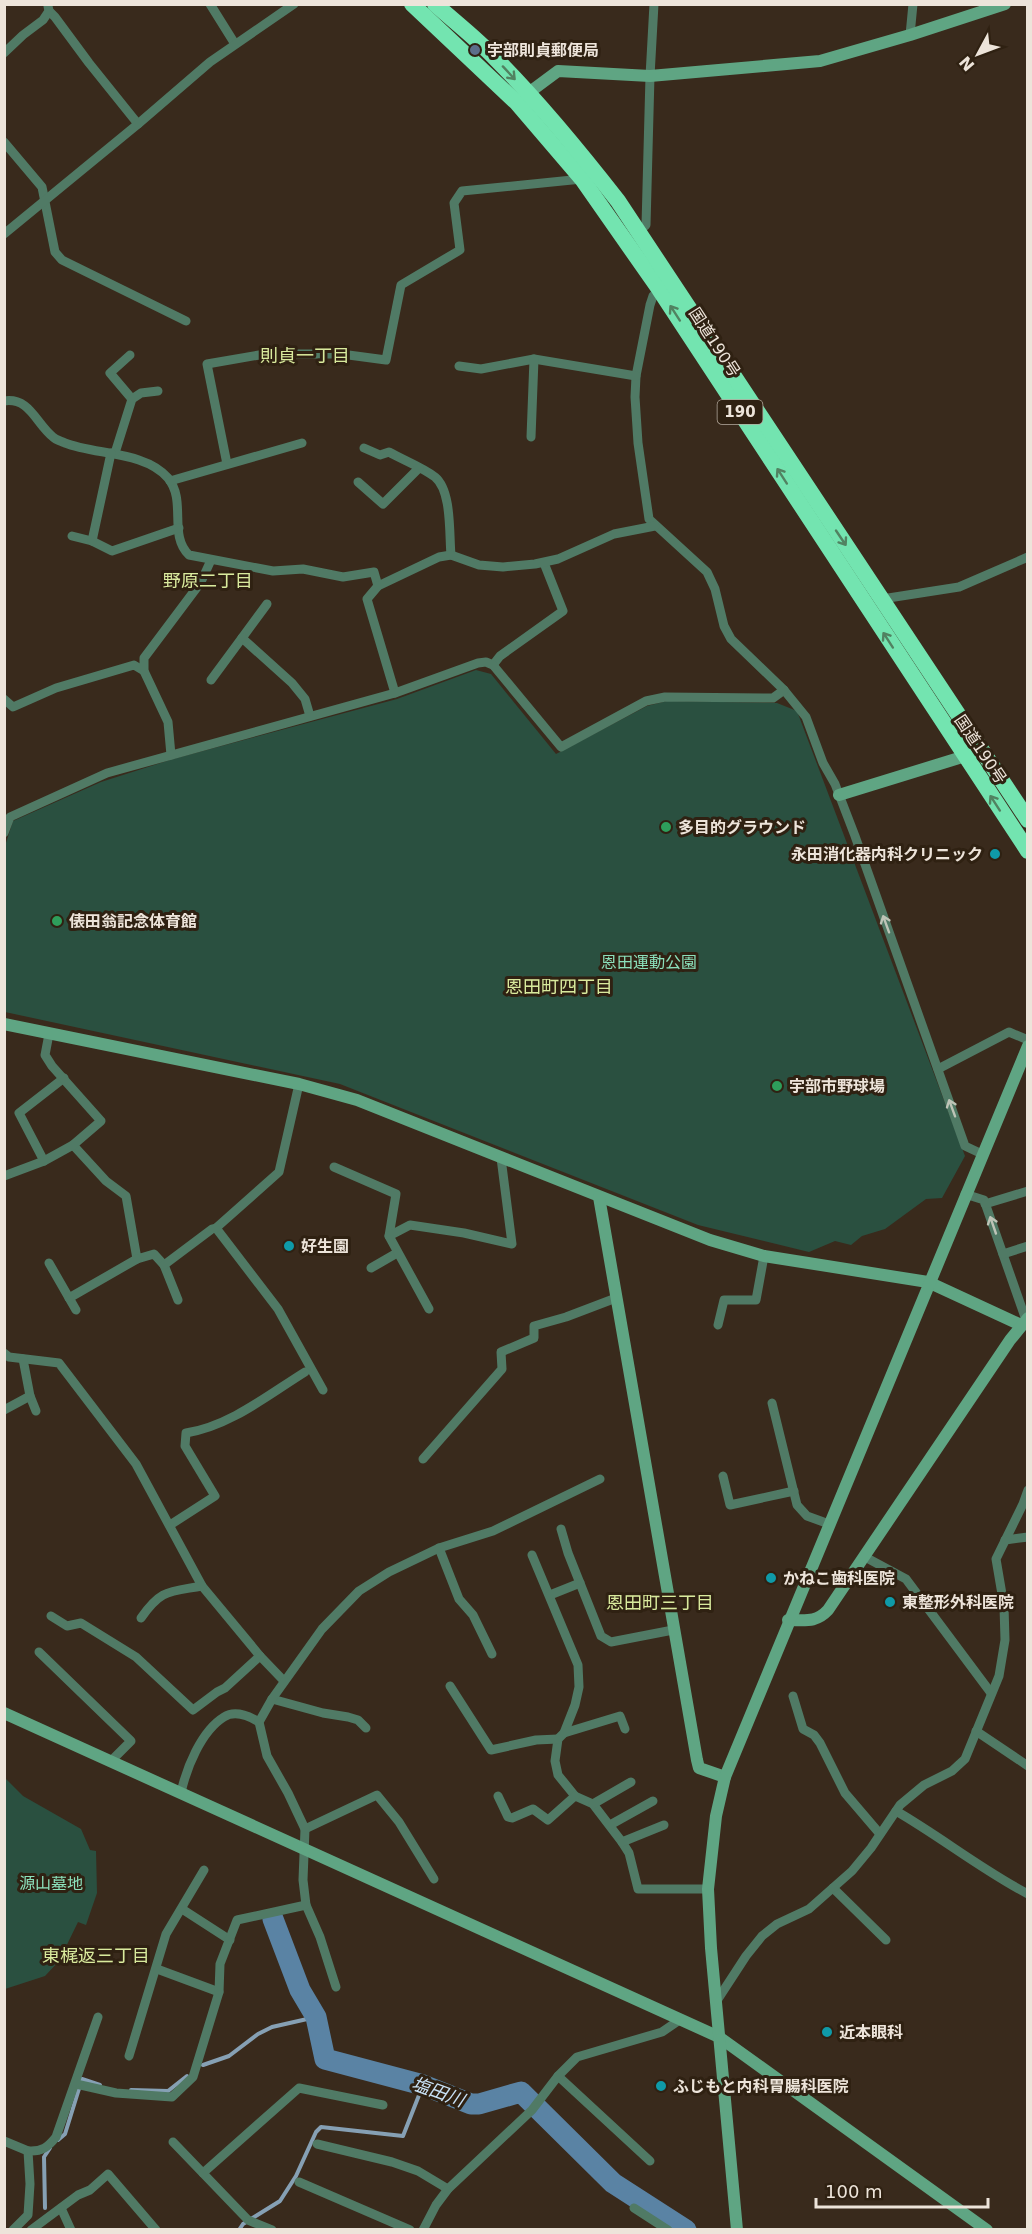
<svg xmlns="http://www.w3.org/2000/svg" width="1032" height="2234" font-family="'DejaVu Sans','Noto Sans JP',sans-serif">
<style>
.green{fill:#2a5040}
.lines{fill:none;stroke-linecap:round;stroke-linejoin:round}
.stream{stroke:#86a0b4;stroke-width:4}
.river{stroke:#5a83a4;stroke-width:21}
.street{stroke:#507a65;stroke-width:9}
.secondary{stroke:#5fa583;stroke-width:12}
.highway{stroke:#73e4b0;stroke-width:16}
.oneway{stroke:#518261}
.oneway2{stroke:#bec4b7}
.service-dot{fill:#5c6f8a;stroke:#2f2112;stroke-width:2}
.leisure-dot{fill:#2e9e5b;stroke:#2f2112;stroke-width:2}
.culture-dot{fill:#0f9aa8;stroke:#2f2112;stroke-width:2}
.labels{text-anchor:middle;stroke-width:6;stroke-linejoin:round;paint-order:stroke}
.shield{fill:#2f2112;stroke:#b4aa9e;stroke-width:1.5}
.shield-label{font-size:15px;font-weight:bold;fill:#ede4da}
.poi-label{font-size:16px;font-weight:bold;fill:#ede4da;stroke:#2f2112;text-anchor:start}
.street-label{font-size:16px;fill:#ede4da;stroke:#2f2112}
.park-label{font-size:16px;fill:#8be0bb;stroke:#2f2112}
.neighbourhood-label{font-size:18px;fill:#d9ea9d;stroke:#2f2112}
.water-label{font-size:18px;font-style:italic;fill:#c9e2f7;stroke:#2f2112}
</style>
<rect width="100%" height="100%" fill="#392a1c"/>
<g class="green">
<path d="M476 670 491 674 556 754 647 706 667 701 777 703 797 711 965 1156 942 1198 926 1199 885 1229 862 1236 851 1245 835 1241 809 1252 698 1225 340 1084 5 1012 4 849 13 821 101 782 173 759 397 699Z"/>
<path d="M4 1777 23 1796 81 1829 90 1850 96 1851 97 1893 86 1925 78 1922 59 1961 45 1976 5 1989Z"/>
</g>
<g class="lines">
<g class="stream">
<path d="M203 2065 229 2056 258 2034 272 2027 316 2017"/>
<path d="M131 2090 168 2091 187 2076"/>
<path d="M58 2140 65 2134 82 2079 100 2085"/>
<path d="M45 2208 44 2157 50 2148"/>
<path d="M239 2230 243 2224 280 2201 296 2176 316 2132 321 2127 403 2136 423 2085"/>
</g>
<path class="river" d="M273 1919 300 1990 316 2017 325 2059 423 2085 471 2104H479L521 2092 613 2183 686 2230"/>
<g class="street">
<path d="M210 4 235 44"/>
<path d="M49 11 55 17 89 63 138 124"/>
<path d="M910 35 913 4"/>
<path d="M4 53 23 35 43 20 49 11 48 6"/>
<path d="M4 142 42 187 55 252 62 260 186 321"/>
<path d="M639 231 646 225 650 76 654 4"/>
<path d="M4 234 138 124 210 62 294 4"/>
<path d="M662 287 653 296 650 305 636 376 635 397 638 443 649 519 707 572 715 589 724 626 731 639 784 690 806 717 823 763 835 784 855 836 965 1146 982 1154"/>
<path d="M130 355 110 373 132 399"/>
<path d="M459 366 481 369 534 359 636 376"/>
<path d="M4 401C30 397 36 424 53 437 56 440 61 441 65 443 95 455 145 451 168 478 187 501 168 535 189 555L273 571 303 569 343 577 374 572 378 586"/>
<path d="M531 437 534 359"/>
<path d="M364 448 380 455 389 452C403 460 422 467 435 477 452 491 449 534 451 555"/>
<path d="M115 453 132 399 141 393 158 391"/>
<path d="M227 464 207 364 265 354H341L386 360 401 285 460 250 454 203 462 191 582 179"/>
<path d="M170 481 302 443"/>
<path d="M358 482 383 504 419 468"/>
<path d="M72 536 92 541 112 551 179 528"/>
<path d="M92 541 111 453"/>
<path d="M882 599 959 587 1028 557"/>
<path d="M242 638 267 604"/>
<path d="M493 665 500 656 563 611 544 563"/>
<path d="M211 680 242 638 292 683 305 699 310 716"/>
<path d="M395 693 367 599 378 586 439 557 451 555 479 565 503 567 535 564 558 559 614 534 655 526"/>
<path d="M4 699 13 707 56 688 134 665 144 671"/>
<path d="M171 755 168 722 144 671V658L201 582 211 560"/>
<path d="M4 833 10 817 107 773 395 693 478 663 486 662 493 665 561 747 646 701 665 697 773 698 784 690"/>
<path d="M938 1069 1009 1032 1028 1040"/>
<path d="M73 1145 106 1181 126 1196 137 1259 154 1254 164 1265 178 1300"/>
<path d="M44 1161 19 1113 64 1078"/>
<path d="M334 1167 396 1194 389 1236"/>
<path d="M4 1176 44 1161 73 1145 101 1121 52 1066 45 1055 49 1034"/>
<path d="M965 1194 984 1200 1026 1320"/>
<path d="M985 1204 1028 1191"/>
<path d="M216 1228 278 1309 323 1390"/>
<path d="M1003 1254 1028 1246"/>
<path d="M49 1263 76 1310"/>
<path d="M164 1265 212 1229 216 1228 279 1172 299 1084"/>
<path d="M371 1268 397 1253"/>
<path d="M69 1298 137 1259"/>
<path d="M429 1309 389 1236 410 1225 464 1233 512 1244 501 1158"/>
<path d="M718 1325 724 1300H756L764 1256"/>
<path d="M4 1353 9 1357 59 1363 136 1464 202 1586 260 1656 284 1681"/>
<path d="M23 1359 30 1396 36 1411"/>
<path d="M772 1403 797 1505 807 1516 829 1524"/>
<path d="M4 1410 30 1396"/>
<path d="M423 1459 502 1369 501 1352 534 1338V1326L566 1317 616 1298"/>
<path d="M723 1476 730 1505 794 1491"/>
<path d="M170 1525 215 1496 185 1446 186 1433C230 1426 268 1395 305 1372"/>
<path d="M561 1529 568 1553 601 1636 611 1642 673 1630"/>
<path d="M1005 1540 1028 1537"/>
<path d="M439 1548 459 1599 473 1615 492 1654"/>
<path d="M532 1555 578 1665 579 1687 575 1705 564 1733 558 1739 555 1761 558 1775 575 1796 593 1804 622 1842 629 1853 638 1889H708"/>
<path d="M865 1557 906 1579 991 1693"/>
<path d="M550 1595 580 1583"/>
<path d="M51 1616 67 1626 81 1623 136 1657 193 1710 217 1692 225 1688 260 1656"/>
<path d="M141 1618C161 1589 169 1592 202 1586"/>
<path d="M39 1652 131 1741 111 1761"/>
<path d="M450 1686 491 1750 536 1740 558 1739"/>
<path d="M793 1696 803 1729 814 1735 820 1743 845 1793 880 1834"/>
<path d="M272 1699 323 1713 348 1717 358 1720 366 1728"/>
<path d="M976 1731 1028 1766"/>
<path d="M564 1733 620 1716 625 1729"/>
<path d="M181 1793C186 1769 201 1731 224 1717 235 1710 249 1716 259 1722"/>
<path d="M498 1796 508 1817 512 1818 533 1809 548 1820 575 1796"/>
<path d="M593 1804 631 1782"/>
<path d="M896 1811C941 1837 982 1870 1028 1894"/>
<path d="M610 1825 653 1801"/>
<path d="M305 1829 377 1795 399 1822 434 1879"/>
<path d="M622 1842 664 1825"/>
<path d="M833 1888 886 1940"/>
<path d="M306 1905 320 1937 336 1987"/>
<path d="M182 1909 230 1940"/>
<path d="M157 1969 219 1992"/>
<path d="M716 2002 746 1956 762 1936 777 1924 809 1909 852 1871 871 1848 900 1805 924 1785 952 1771 965 1759 999 1676 1005 1640 1004 1606 996 1559 1023 1504 1028 1490"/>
<path d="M129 2056 166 1934 204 1870"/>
<path d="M558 2076 650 2161"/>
<path d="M76 2084 116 2093 172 2097 193 2077 219 1992 220 1964 237 1920 306 1905 303 1880 305 1829 288 1793 267 1756 259 1722 272 1699 322 1629 359 1591 389 1572 439 1548 493 1531 600 1479"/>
<path d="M4 2141 28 2151"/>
<path d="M173 2142 248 2220 272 2230"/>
<path d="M317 2144 392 2162 418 2171 448 2189"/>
<path d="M203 2173 299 2088 383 2105"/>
<path d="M299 2182 410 2230"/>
<path d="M61 2208 71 2230"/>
<path d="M634 2208 668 2230"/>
<path d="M13 2230 28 2215 30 2184 28 2151C42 2152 48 2147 56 2137L98 2017"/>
<path d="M31 2230 78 2195 90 2190 108 2174 156 2230"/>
<path d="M423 2230 436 2205 448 2189 532 2110 558 2076 577 2057 662 2032 681 2019"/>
</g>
<g class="secondary">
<path d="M523 97 558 71 650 76 820 61 910 35 1005 4"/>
<path d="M839 795 972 754"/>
<path d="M4 1024 299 1084 357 1100 710 1240 764 1256 928 1282 1021 1325"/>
<path d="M599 1197 697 1760 699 1768 725 1777"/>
<path d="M788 1620C805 1620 816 1623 828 1610L1010 1340 1028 1318"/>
<path d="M4 1713 719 2037 987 2230"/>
<path d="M737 2230 711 1948 708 1889 716 1816 725 1777 1028 1046"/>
</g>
<g class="highway">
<path d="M412 4 517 103 582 179 659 289 1028 851"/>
<path d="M435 4C455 22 476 38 494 57 539 102 579 151 618 201L1028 820"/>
</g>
</g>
<defs><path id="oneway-shaft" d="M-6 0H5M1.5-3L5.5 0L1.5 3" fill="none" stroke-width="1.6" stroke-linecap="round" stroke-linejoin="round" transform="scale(1.5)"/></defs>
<g class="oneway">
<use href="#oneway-shaft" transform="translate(509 73) rotate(47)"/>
<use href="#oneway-shaft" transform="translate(675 313) rotate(-123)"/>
<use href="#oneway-shaft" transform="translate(782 476) rotate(-123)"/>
<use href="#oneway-shaft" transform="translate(841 538) rotate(56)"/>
<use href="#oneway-shaft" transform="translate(888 640) rotate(-123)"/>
<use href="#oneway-shaft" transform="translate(995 803) rotate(-123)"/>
</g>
<g class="oneway2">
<use href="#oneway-shaft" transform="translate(886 924) rotate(-110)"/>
<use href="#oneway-shaft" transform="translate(952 1108) rotate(-110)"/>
<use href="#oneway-shaft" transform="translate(993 1225) rotate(-109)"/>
</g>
<circle class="service-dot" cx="475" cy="50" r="6"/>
<g class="leisure-dot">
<circle cx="666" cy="827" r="6"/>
<circle cx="57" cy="921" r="6"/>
<circle cx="777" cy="1086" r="6"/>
</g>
<g class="culture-dot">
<circle cx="995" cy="854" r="6"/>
<circle cx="289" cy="1246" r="6"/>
<circle cx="771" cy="1578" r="6"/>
<circle cx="890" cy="1602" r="6"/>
<circle cx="827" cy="2032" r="6"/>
<circle cx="661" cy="2086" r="6"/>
</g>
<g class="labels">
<rect class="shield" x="717.5" y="400" width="45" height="24" rx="4.5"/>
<g class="shield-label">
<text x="740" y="417">190</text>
</g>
<g class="poi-label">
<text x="487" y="56">宇部則貞郵便局</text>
<text x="678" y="833">多目的グラウンド</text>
<text x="983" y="860" text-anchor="end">永田消化器内科クリニック</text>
<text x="69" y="927">俵田翁記念体育館</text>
<text x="789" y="1092">宇部市野球場</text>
<text x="301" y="1252">好生園</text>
<text x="783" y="1584">かねこ歯科医院</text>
<text x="902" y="1608">東整形外科医院</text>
<text x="839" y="2038">近本眼科</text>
<text x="673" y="2092">ふじもと内科胃腸科医院</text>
</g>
<g class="street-label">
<text transform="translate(715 342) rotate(57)" y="6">国道190号</text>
<text transform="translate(981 749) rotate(56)" y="6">国道190号</text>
</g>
<g class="park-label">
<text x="649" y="968">恩田運動公園</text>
<text x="51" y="1889">源山墓地</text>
</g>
<g class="neighbourhood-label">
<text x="305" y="362">則貞一丁目</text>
<text x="208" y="587">野原二丁目</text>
<text x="559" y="993">恩田町四丁目</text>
<text x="660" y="1609">恩田町三丁目</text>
<text x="96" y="1962">東梶返三丁目</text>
</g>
<g class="water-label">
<text transform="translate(438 2092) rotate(20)" y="6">塩田川</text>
</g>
</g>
<rect width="1032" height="2234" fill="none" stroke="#ede4da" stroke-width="12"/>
<g transform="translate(978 54) rotate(229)" stroke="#2f2112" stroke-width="4.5" paint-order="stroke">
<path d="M0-4.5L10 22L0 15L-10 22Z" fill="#ede4da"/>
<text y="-9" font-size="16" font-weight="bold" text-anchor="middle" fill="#ede4da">N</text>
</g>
<path d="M816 2198v9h172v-9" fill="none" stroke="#ede4da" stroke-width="3"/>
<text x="825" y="2198" font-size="18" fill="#ede4da" stroke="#2f2112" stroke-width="4.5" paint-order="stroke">100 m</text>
</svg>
